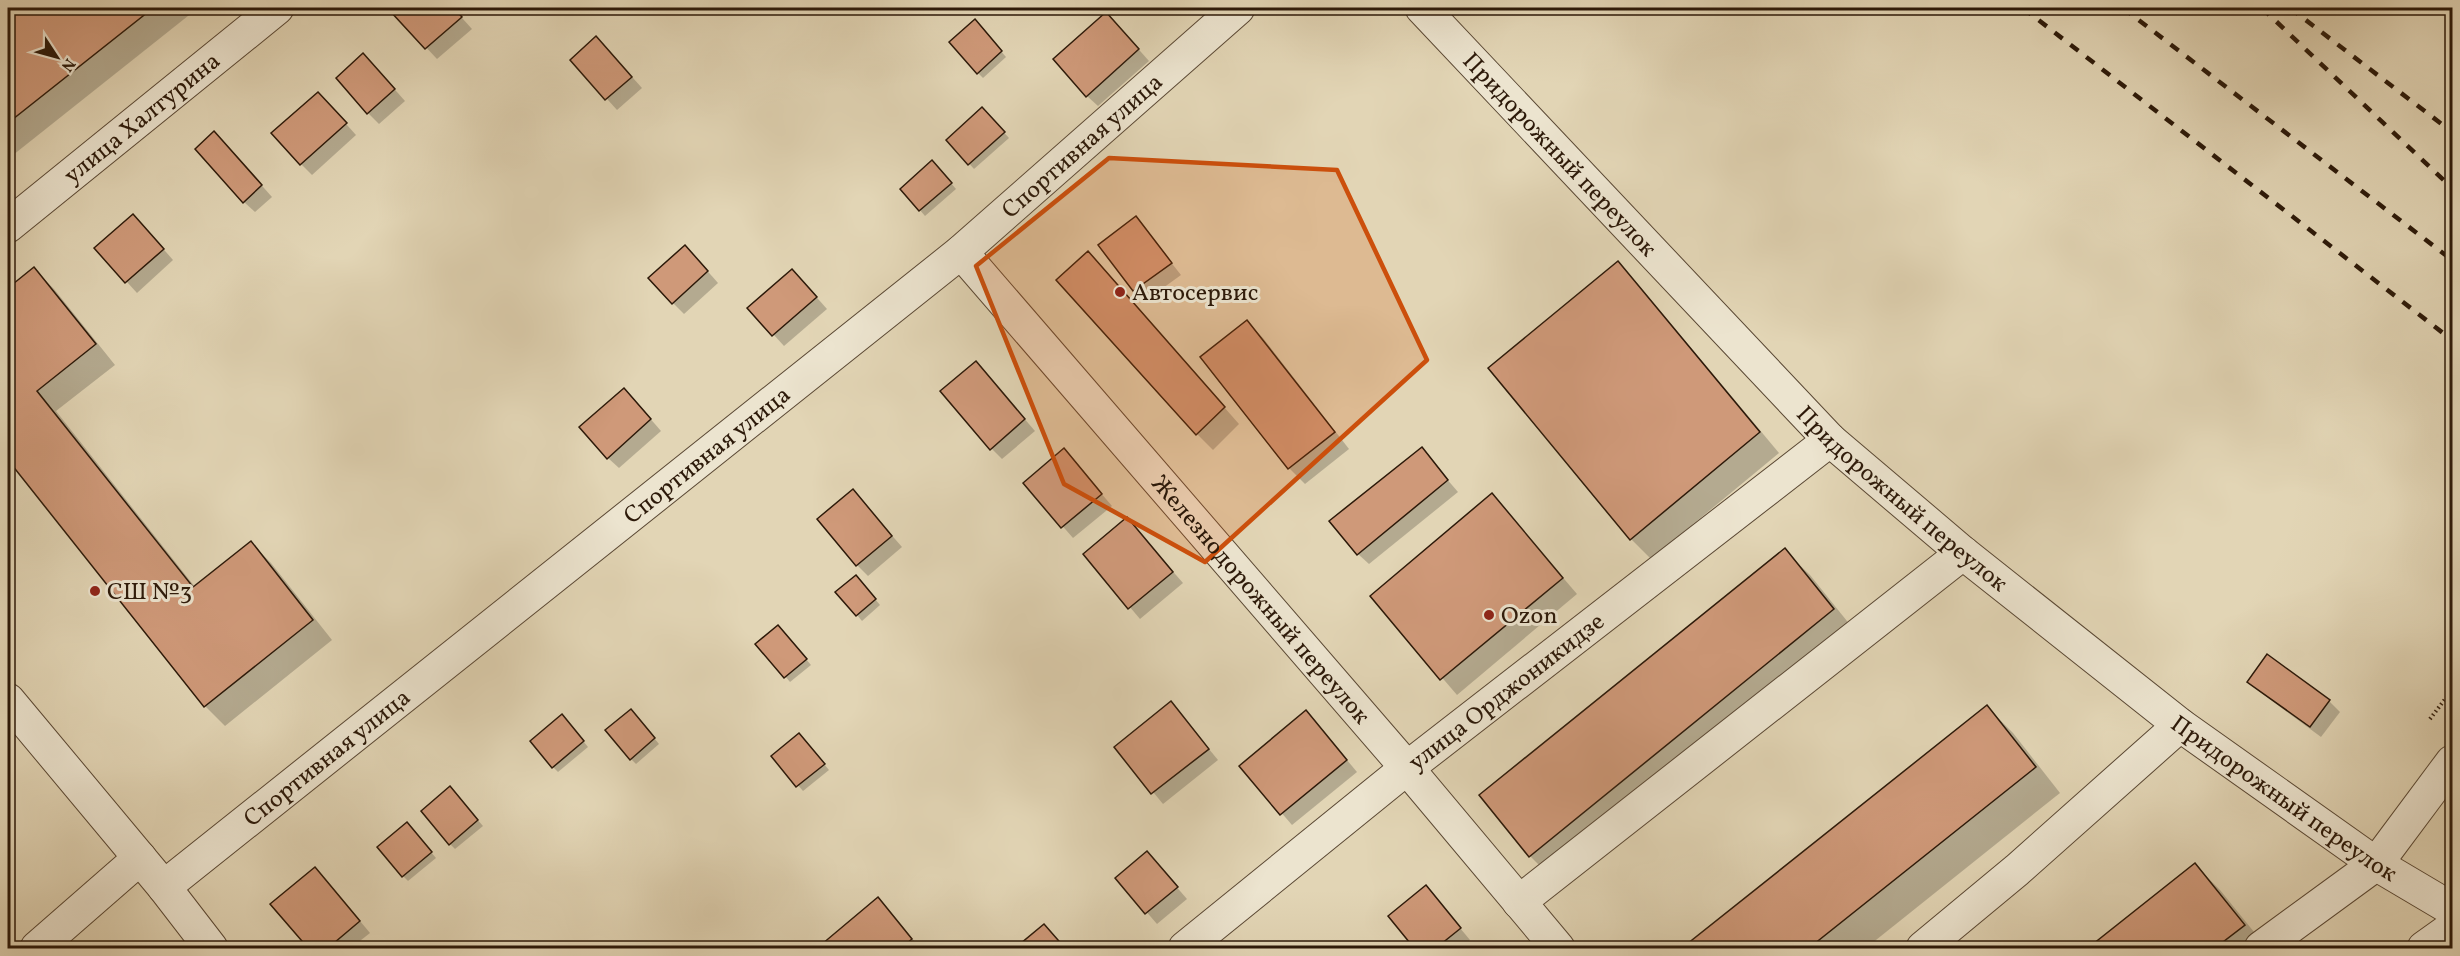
<svg xmlns="http://www.w3.org/2000/svg" width="2460" height="956" font-family="Vollkorn,serif">
<style>
.shadow{fill:#0003}
.building{fill:#cf9979;stroke:#2c1909;stroke-width:1.5}
.lines{fill:none;stroke-linecap:round;stroke-linejoin:round}
.minor-casing{stroke:#5a4834;stroke-width:35}
.path{stroke:#2c1909;stroke-width:4;stroke-dasharray:1.5 3;stroke-linecap:butt}
.minor{stroke:#ece4cf;stroke-width:33}
.rail{stroke:#2c1909;stroke-width:4.5;stroke-dasharray:10 10;stroke-linecap:butt}
.marked{fill:#cc4f0c;fill-opacity:0.2;stroke:#cc4f0c;stroke-width:4.5;stroke-linejoin:round}
.poi-dot{fill:#8f2418;stroke:#ece4cf;stroke-width:2}
.labels{text-anchor:middle;stroke-width:6;stroke-linejoin:round;paint-order:stroke}
.street-label{font-size:24px;fill:#2c1909;stroke:#ece4cf}
.poi-label{font-size:24px;fill:#2c1909;stroke:#ece4cf;text-anchor:start}
</style>
<rect width="100%" height="100%" fill="#e2d5b5"/>
<filter id="stains"><feTurbulence type="fractalNoise" baseFrequency=".00333" numOctaves="4"/><feColorMatrix values="0 0 0 0 .2 0 0 0 0 .09 0 0 0 0 .02 0 0 0 .5 -.17"/></filter>
<radialGradient id="worn" r=".72"><stop offset=".6" stop-color="#630" stop-opacity="0"/><stop offset="1" stop-color="#630" stop-opacity=".3"/></radialGradient>
<g class="shadow">
<path d="M19 8H198L8 159V17Z"/>
<path d="M398 8H453L472 29 437 59 393 12Z"/>
<path d="M1117 25 1149 61 1098 106 1087 96Z"/>
<path d="M980 27 1006 57 983 78 978 73Z"/>
<path d="M607 49 642 88 617 110 572 60Z"/>
<path d="M374 66 405 101 379 124 368 113Z"/>
<path d="M329 105 356 135 312 175 301 164Z"/>
<path d="M987 114 1009 138 974 169 948 140Z"/>
<path d="M225 144 272 197 255 212 244 202Z"/>
<path d="M937 167 956 189 925 216 902 189Z"/>
<path d="M1136 218 1181 275 1145 301 1100 245Z"/>
<path d="M144 227 173 260 137 293 96 248Z"/>
<path d="M1088 253 1239 424 1213 450 1197 434Z"/>
<path d="M696 258 718 283 684 314 673 303Z"/>
<path d="M1617 263 1637 283 1779 453 1651 559 1631 539Z"/>
<path d="M34 269 54 289 115 365 56 411 195 587 251 543 271 563 332 640 225 726 205 706 8 457V290Z"/>
<path d="M803 282 827 309 784 346 749 308Z"/>
<path d="M1247 322 1263 338 1349 449 1305 484 1289 468Z"/>
<path d="M976 363 1035 431 1002 459 991 448Z"/>
<path d="M635 401 661 431 619 468 608 458Z"/>
<path d="M1421 449 1458 492 1369 564 1358 554Z"/>
<path d="M1064 450 1112 506 1073 538 1025 483Z"/>
<path d="M853 491 902 547 868 576 857 565Z"/>
<path d="M1492 495 1577 594 1457 695 1372 596Z"/>
<path d="M1127 519 1183 583 1140 619 1085 554Z"/>
<path d="M1784 550 1810 575 1859 636 1555 881 1530 856Z"/>
<path d="M861 582 880 605 862 621 857 615Z"/>
<path d="M783 632 811 665 790 682 758 644Z"/>
<path d="M2249 682 2329 701 2340 712 2321 737 2260 692Z"/>
<path d="M1171 703 1218 760 1163 804 1116 747Z"/>
<path d="M1987 707 2013 733 2060 793 1866 948H1684Z"/>
<path d="M636 716 659 744 636 764 631 759Z"/>
<path d="M567 721 588 747 558 772 553 767Z"/>
<path d="M1316 723 1357 772 1292 825 1241 766Z"/>
<path d="M804 740 829 770 803 791 773 756Z"/>
<path d="M455 794 483 826 455 849 450 844Z"/>
<path d="M412 830 436 858 408 881 403 876Z"/>
<path d="M1147 853 1187 899 1157 924 1117 878Z"/>
<path d="M2195 865 2220 890 2267 948H2091Z"/>
<path d="M326 880 370 933 351 948H309L272 904Z"/>
<path d="M1426 887 1470 940 1460 948H1416L1390 916Z"/>
<path d="M889 910 920 948H827L824 944Z"/>
<path d="M1044 926 1065 948H1017Z"/>
</g>
<g class="building">
<path d="M17 8H153L8 123V15Z"/>
<path d="M396 8H454L462 17 425 49 391 12Z"/>
<path d="M1106 12 1139 49 1086 97 1053 59Z"/>
<path d="M975 19 1002 51 977 74 949 42Z"/>
<path d="M596 36 632 77 605 100 570 60Z"/>
<path d="M363 53 395 89 367 114 336 78Z"/>
<path d="M318 92 347 123 300 165 271 133Z"/>
<path d="M982 107 1005 132 968 165 946 140Z"/>
<path d="M214 131 262 185 243 203 195 149Z"/>
<path d="M932 160 952 183 919 211 900 189Z"/>
<path d="M133 214 164 249 125 283 94 248Z"/>
<path d="M1136 216 1172 263 1133 291 1098 245Z"/>
<path d="M685 245 708 271 672 304 648 278Z"/>
<path d="M1088 251 1225 407 1196 435 1056 280Z"/>
<path d="M1618 261 1760 432 1630 540 1488 368Z"/>
<path d="M34 267 96 344 37 391 193 587 251 541 313 620 204 707 8 460V288Z"/>
<path d="M792 269 817 297 772 336 747 308Z"/>
<path d="M1247 320 1335 432 1288 469 1200 357Z"/>
<path d="M976 361 1025 419 990 450 940 391Z"/>
<path d="M624 388 651 419 607 459 579 427Z"/>
<path d="M1422 447 1448 480 1357 555 1329 521Z"/>
<path d="M1064 448 1102 494 1061 528 1023 483Z"/>
<path d="M853 489 892 536 856 566 817 519Z"/>
<path d="M1492 493 1563 578 1440 680 1370 596Z"/>
<path d="M1127 517 1173 572 1128 609 1083 554Z"/>
<path d="M1785 548 1834 609 1529 857 1479 795Z"/>
<path d="M856 575 876 599 856 616 835 592Z"/>
<path d="M778 625 807 659 784 678 755 644Z"/>
<path d="M2267 654 2330 700 2310 727 2247 682Z"/>
<path d="M1171 701 1209 749 1151 794 1114 747Z"/>
<path d="M1987 705 2036 767 1809 948H1682Z"/>
<path d="M631 709 655 738 630 760 605 730Z"/>
<path d="M1306 710 1347 760 1280 815 1239 766Z"/>
<path d="M562 714 584 741 552 768 530 741Z"/>
<path d="M799 733 825 764 796 787 771 756Z"/>
<path d="M450 786 478 820 449 845 421 811Z"/>
<path d="M407 822 432 852 402 877 377 847Z"/>
<path d="M1147 851 1178 887 1145 914 1115 878Z"/>
<path d="M2195 863 2245 925 2215 948H2088Z"/>
<path d="M315 867 360 921 328 948H308L270 904Z"/>
<path d="M1426 885 1461 928 1436 948H1414L1388 916Z"/>
<path d="M878 897 912 939 901 948H825L822 944Z"/>
<path d="M1044 924 1065 948H1015Z"/>
</g>
<g class="lines">
<defs>
<g id="minor">
<path id="s1" d="M1422 8 1830 440 1963 553 2180 725 2376 864 2452 909"/>
<path id="s2" d="M8 226 277 8"/>
<path id="s3" d="M961 252 1407 768 1558 948"/>
<path d="M8 700 164 887 211 948"/>
<path id="s4" d="M164 887 961 252 1238 8"/>
<path d="M1519 902 1963 553"/>
<path d="M37 948 140 858"/>
<path id="s5" d="M1185 948 1407 768 1830 440"/>
<path d="M1923 948 2017 870 2180 725"/>
<path d="M2261 948 2376 864 2452 762"/>
<path d="M2424 948 2452 928"/>
</g>
</defs>
<use href="#minor" class="minor-casing"/>
<path class="path" d="M2430 719 2452 690"/>
<use href="#minor" class="minor"/>
<g class="rail">
<path d="M2023 8 2452 340"/>
<path d="M2123 8 2452 260"/>
<path d="M2262 8 2452 188"/>
<path d="M2290 8 2452 132"/>
</g>
</g>
<path class="marked" d="M1109 158 1337 170 1427 360 1205 562 1064 484 976 266Z"/>
<g class="poi-dot">
<circle cx="1120" cy="292" r="6"/>
<circle cx="95" cy="591" r="6"/>
<circle cx="1489" cy="615" r="6"/>
</g>
<g class="labels">
<g class="street-label">
<text dy="8" stroke="none"><textPath href="#s2" startOffset="172">улица Халтурина</textPath></text>
<text dy="8" stroke="none"><textPath href="#s4" startOffset="1180">Спортивная улица</textPath></text>
<text dy="8" stroke="none"><textPath href="#s1" startOffset="201">Придорожный переулок</textPath></text>
<text dy="8" stroke="none"><textPath href="#s4" startOffset="694">Спортивная улица</textPath></text>
<text dy="8" stroke="none"><textPath href="#s1" startOffset="687">Придорожный переулок</textPath></text>
<text dy="8" stroke="none"><textPath href="#s3" startOffset="459">Железнодорожный переулок</textPath></text>
<text dy="8" stroke="none"><textPath href="#s5" startOffset="411">улица Орджоникидзе</textPath></text>
<text dy="8" stroke="none"><textPath href="#s4" startOffset="208">Спортивная улица</textPath></text>
<text dy="8" stroke="none"><textPath href="#s1" startOffset="1173">Придорожный переулок</textPath></text>
</g>
<g class="poi-label">
<text x="1132" y="300">Автосервис</text>
<text x="107" y="599">СШ №3</text>
<text x="1501" y="623">Ozon</text>
</g>
</g>
<rect width="2460" height="956" fill="none" stroke="#e2d5b5" stroke-width="30"/>
<rect x="9" y="9" width="2442" height="938" fill="none" stroke="#2c1909" stroke-width="3"/>
<rect x="15" y="15" width="2430" height="926" fill="none" stroke="#2c1909" stroke-width="1.5"/>
<g transform="translate(57 57) rotate(126)" stroke="#ece4cf" stroke-width="4.5" paint-order="stroke">
<path d="M0-4.5L10 22L0 15L-10 22Z" fill="#2c1909"/>
<text y="-9" font-size="16" font-weight="bold" text-anchor="middle" fill="#2c1909">N</text>
</g>
<rect width="100%" height="100%" filter="url(#stains)"/>
<rect width="100%" height="100%" fill="url(#worn)"/>
</svg>
